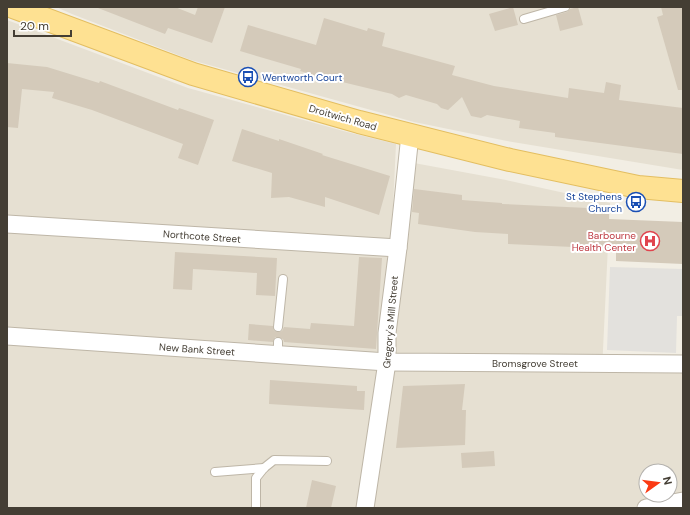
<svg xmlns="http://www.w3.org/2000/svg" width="690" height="515" font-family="'DM Sans',sans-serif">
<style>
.residential{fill:#e6e0d2;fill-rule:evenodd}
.parking{fill:#e3e1dd}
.building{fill:#d4caba}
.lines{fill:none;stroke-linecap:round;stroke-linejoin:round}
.service-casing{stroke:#beb6a7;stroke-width:10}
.minor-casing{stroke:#beb6a7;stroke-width:19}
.primary-casing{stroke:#e3be61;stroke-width:24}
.service{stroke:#fff;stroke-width:8}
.minor{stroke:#fff;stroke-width:17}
.primary{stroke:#fee192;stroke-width:22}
.labels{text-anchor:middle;stroke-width:4;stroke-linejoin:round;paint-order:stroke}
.transit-label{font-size:10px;fill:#164399;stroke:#fff;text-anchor:start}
.street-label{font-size:10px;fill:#443e34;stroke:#fff}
.health-label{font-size:10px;fill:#be3a42;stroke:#fff;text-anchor:end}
</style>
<rect width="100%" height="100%" fill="#f2eee4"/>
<g class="residential">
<path d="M56 7H683V170L507 141 414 122 191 60 72 14Z"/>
<path d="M7 20 188 88 347 132 396 144 392 227 414 163 506 180 610 203 602 371H683V508H7ZM646 471H670V495H646Z"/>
</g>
<path class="parking" d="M610 267 683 269V316H677L676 353 607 350Z"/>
<g class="building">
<path d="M98 7H175L195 15 198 7H225L212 43 168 28 165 34 98 8Z"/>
<path d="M513 7 518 25 495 31 489 14Z"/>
<path d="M578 7 583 25 560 31 556 15 567 12 570 9Z"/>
<path d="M661 7H683V90H678L657 17 663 15Z"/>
<path d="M324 18 367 31 368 28 385 33 382 46 455 66 452 75 494 86 568 98 569 88 604 93 606 82 621 85 619 100 683 108V154L555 137V133L519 128 520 121 487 115 481 118 471 116 462 97 448 110 441 108 437 104 406 95 399 98 392 94 338 81V82L300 71 301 69 240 51 248 25 316 45Z"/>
<path d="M7 63 47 67 99 83 100 81 178 110 179 108 214 120 198 165 178 158 183 144 92 110 52 98 54 92 22 89 18 128 7 127Z"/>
<path d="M242 129 279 141V139L323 154 322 155 390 176 379 215 325 197V207L289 197 271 198 272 173 232 161Z"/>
<path d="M414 189 462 195V200L502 203V204L609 209V219L683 222V264L616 261V249L508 244V234L475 232 418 224 419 213 412 212Z"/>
<path d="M175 252 277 258 275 296 256 295 257 273 193 269 192 290 173 289Z"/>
<path d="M359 257 382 258 376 349 284 342 283 339 278 337H275L273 342 248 340 249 324 273 326 274 331 278 332 282 331 284 327 310 329 311 323 354 326Z"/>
<path d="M270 380 357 386V391H365L364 410 269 404Z"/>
<path d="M465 384 462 410H466L465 445 396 448 403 386Z"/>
<path d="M494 451 495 466 462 468 461 453Z"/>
<path d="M312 480 336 486 331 508H306Z"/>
</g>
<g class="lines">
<defs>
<g id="service">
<path d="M524 19 565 7"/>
<path d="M278 327 283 279"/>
<path d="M278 355V342"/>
<path d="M215 472 264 468"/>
<path d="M256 508V478L264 468 274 460 327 461"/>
</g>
<g id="minor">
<path d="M7 224 398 248"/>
<path d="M7 336 387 362 683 364"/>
<path d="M365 508 387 362V333L398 248 410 135"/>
<path d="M646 508 683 501"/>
</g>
<path id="primary" d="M13 7 193 74 359 122 510 160 638 187 683 191"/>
</defs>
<use href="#service" class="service-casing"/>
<use href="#minor" class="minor-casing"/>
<use href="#primary" class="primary-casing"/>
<use href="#service" class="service"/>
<use href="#minor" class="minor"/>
<use href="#primary" class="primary"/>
</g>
<defs>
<symbol id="bus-ring" viewBox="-11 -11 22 22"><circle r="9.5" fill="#fff" stroke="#1a4fb4" stroke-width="1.5"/><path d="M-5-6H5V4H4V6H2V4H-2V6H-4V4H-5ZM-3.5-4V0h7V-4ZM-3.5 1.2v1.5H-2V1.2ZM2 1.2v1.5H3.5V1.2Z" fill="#1a4fb4"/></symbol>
<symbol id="hospital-ring" viewBox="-11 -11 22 22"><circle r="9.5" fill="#fff" stroke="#e0444e" stroke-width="1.5"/><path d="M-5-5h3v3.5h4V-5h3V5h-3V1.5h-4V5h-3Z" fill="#e0444e"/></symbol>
</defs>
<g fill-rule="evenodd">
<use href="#bus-ring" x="237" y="66" width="22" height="22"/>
<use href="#bus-ring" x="625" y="191" width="22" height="22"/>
<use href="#hospital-ring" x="639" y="230" width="22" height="22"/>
</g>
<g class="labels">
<g class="transit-label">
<text x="262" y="81">Wentworth Court</text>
<text x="622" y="200" text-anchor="end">St Stephens<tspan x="622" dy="12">Church</tspan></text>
</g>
<g class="street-label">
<text transform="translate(343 117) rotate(16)" y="4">Droitwich Road</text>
<text transform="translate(202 236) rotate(4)" y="4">Northcote Street</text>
<text transform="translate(390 322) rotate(-85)" y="4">Gregory's Mill Street</text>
<text transform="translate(197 349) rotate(4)" y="4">New Bank Street</text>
<text x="535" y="367">Bromsgrove Street</text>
</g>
<g class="health-label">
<text x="636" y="239">Barbourne<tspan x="636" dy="12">Health Center</tspan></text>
</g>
</g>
<rect width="690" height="515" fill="none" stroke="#443e34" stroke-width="16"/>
<g transform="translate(658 483) rotate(76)"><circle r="19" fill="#ffffff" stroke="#b4b2ae"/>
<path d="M0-3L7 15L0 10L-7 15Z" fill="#fa3a14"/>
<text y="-6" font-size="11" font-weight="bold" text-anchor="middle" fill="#443e34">N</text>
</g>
<path d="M14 30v6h57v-6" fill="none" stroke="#443e34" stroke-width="2"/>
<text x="20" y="30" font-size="12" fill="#443e34" stroke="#ffffff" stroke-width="3" paint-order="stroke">20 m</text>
</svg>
